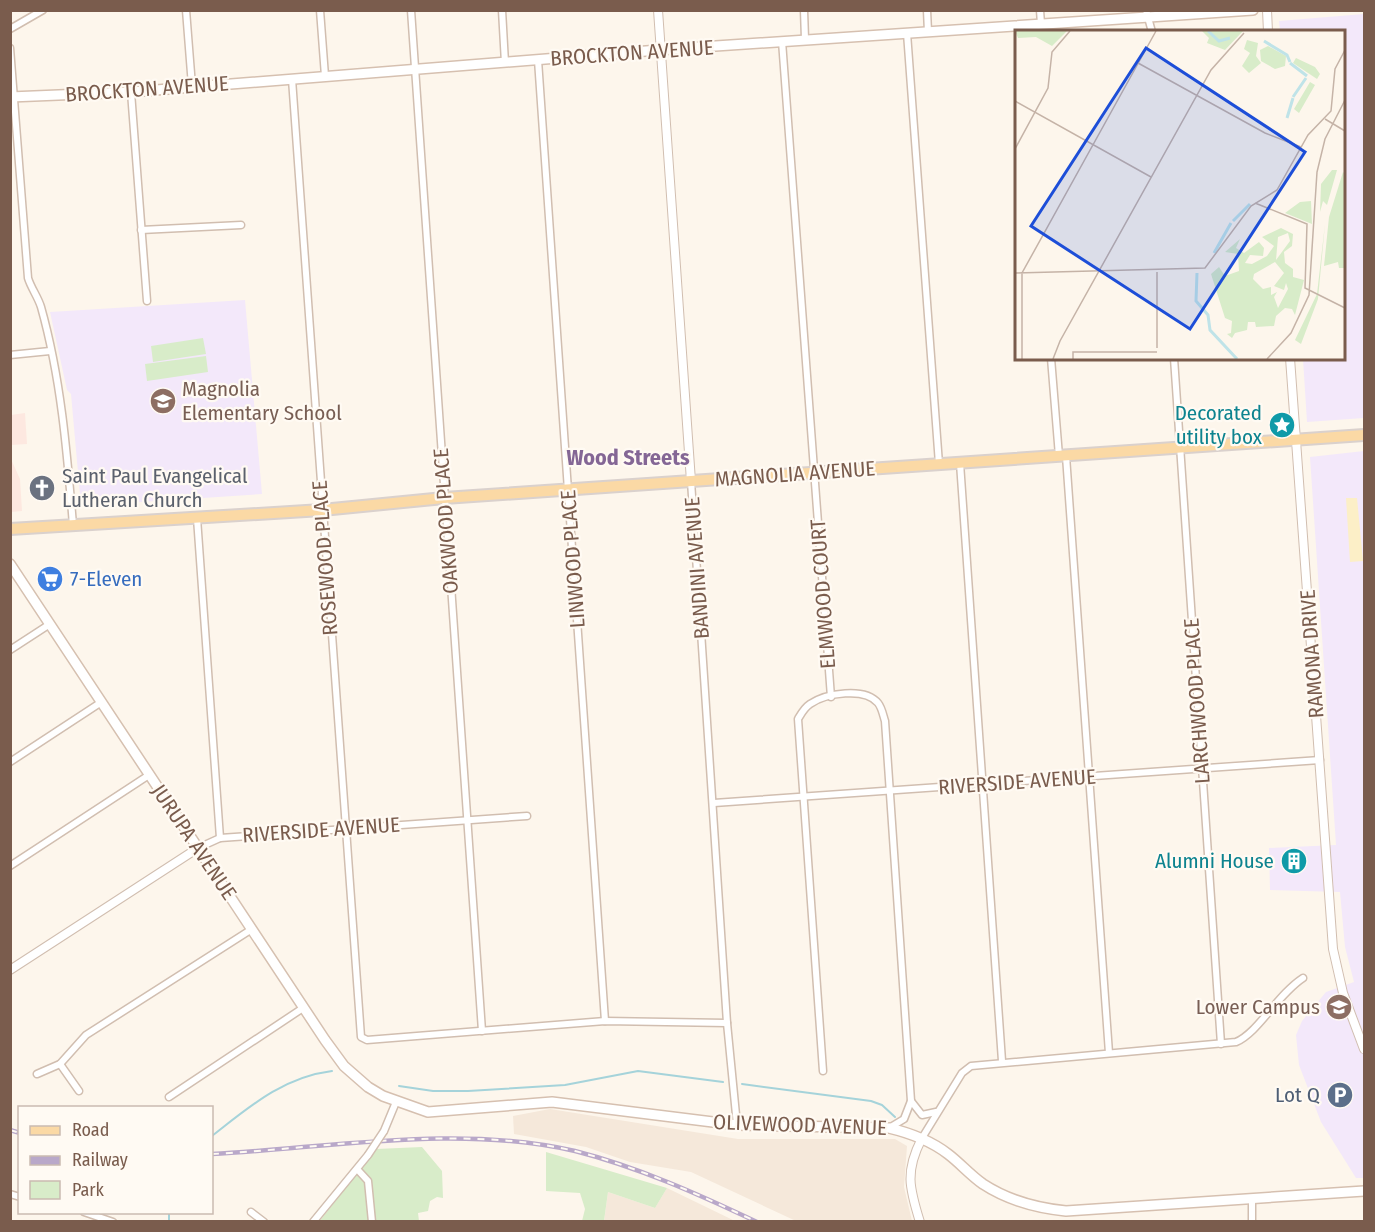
<svg xmlns="http://www.w3.org/2000/svg" width="1375" height="1232" font-family="'Fira Sans Condensed',sans-serif">
<style>
.residential{fill:#f5e8da}
.commercial{fill:#fde8e0}
.education{fill:#f3e8fa}
.green{fill:#d8ecc9}
.sand{fill:#fcefc7}
.lines{fill:none;stroke-linecap:round;stroke-linejoin:round}
.stream{stroke:#a5d3da;stroke-width:2}
.minor-casing{stroke:#d1beb0;stroke-width:9}
.tertiary-casing{stroke:#d1beb0;stroke-width:10}
.secondary-casing{stroke:#d6c0b0;stroke-width:12}
.primary-casing{stroke:#dad1cd;stroke-width:14}
.minor{stroke:#fff;stroke-width:6}
.tertiary{stroke:#fff;stroke-width:8}
.secondary{stroke:#fff;stroke-width:9}
.primary{stroke:#fbd9a5;stroke-width:10}
.rail-casing{stroke:#b9a8c9;stroke-width:4.5}
.rail{stroke:#fffaf3;stroke-width:2;stroke-dasharray:7;stroke-linecap:butt}
.minor-bridge-casing{stroke:#d1beb0;stroke-width:9;stroke-linecap:butt}
.minor-bridge{stroke:#fff;stroke-width:6}
.labels{text-anchor:middle;stroke-width:4.5;stroke-linejoin:round;paint-order:stroke}
.street-label{font-size:21px;fill:#7a5c4d;stroke:#fffaf3}
.education-label{font-size:21px;fill:#785e54;stroke:#fffaf3;text-anchor:start}
.culture-label{font-size:21px;fill:#0d838f;stroke:#fffaf3;text-anchor:end}
.worship-label{font-size:21px;fill:#5b616d;stroke:#fffaf3;text-anchor:start}
.shop-label{font-size:21px;fill:#366cbe;stroke:#fffaf3;text-anchor:start}
.service-label{font-size:21px;fill:#4e5e75;stroke:#fffaf3;text-anchor:end}
.neighbourhood-label{font-size:22px;font-weight:bold;fill:#846695;stroke:#fffaf3}
.inset-river{fill:none;stroke:#bfe3e8;stroke-width:3}
.inset-road{fill:none;stroke:#c5b3a7;stroke-width:1.5}
.view{fill:#1d4ed8;fill-opacity:0.15;stroke:#1d4ed8;stroke-width:3}
.inset-edge{fill:none;stroke:#7a5c4d;stroke-width:3}
</style>
<rect width="100%" height="100%" fill="#fdf6ec"/>
<g class="residential">
<path d="M550 1109 738 1139H895L907 1146 904 1187 912 1221H796L691 1172 630 1162 586 1147 514 1134 513 1116Z"/>
<path d="M667 1188 735 1221 604 1222 608 1192 655 1208Z"/>
</g>
<g class="commercial">
<path d="M25 413 27 444 11 445V415Z"/>
<path d="M10 457 20 479 22 511 11 512Z"/>
</g>
<g class="education">
<path d="M1364 14V418L1307 422 1303 359 1344 358V32L1280 31 1279 21Z"/>
<path d="M245 300 262 494 81 506 71 394 67 390 50 312Z"/>
<path d="M1364 451V1178H1356L1321 1122 1299 1065 1296 1035 1302 1021 1326 992 1354 982 1345 947 1340 892 1270 890 1269 848 1336 845 1310 457Z"/>
</g>
<g class="green">
<path d="M203 338 206 354 153 362 151 346Z"/>
<path d="M206 356 208 372 147 381 145 364Z"/>
<path d="M422 1147 442 1171 443 1198 437 1197 430 1201 428 1211 418 1213 419 1221 319 1222 376 1149Z"/>
<path d="M546 1152 667 1188 655 1208 608 1192 604 1221H582L585 1209 580 1193 546 1191Z"/>
</g>
<path class="sand" d="M1346 498H1357L1363 561 1350 562Z"/>
<g class="lines">
<g class="stream">
<path d="M742 1084 871 1101 882 1105 895 1117"/>
<path d="M399 1086 433 1091H468L565 1085 638 1071 723 1082"/>
<path d="M212 1136C249 1107 283 1077 332 1071"/>
<path d="M169 1222V1212"/>
</g>
<defs>
<g id="minor">
<path d="M186 10 192 86"/>
<path d="M320 10 325 76"/>
<path d="M411 10 482 1031"/>
<path d="M502 10 505 63"/>
<path d="M804 10 805 39"/>
<path d="M927 10 928 32"/>
<path d="M1040 10 1041 24"/>
<path d="M1146 10 1152 32"/>
<path d="M10 29 43 10"/>
<path d="M907 33 939 464"/>
<path d="M782 41 831 697"/>
<path d="M10 48 28 278C31 288 38 297 41 307 61 378 67 452 73 525"/>
<path d="M538 60 605 1021"/>
<path d="M292 79 361 1037 367 1040 605 1021 727 1023"/>
<path d="M131 92 147 301"/>
<path d="M141 230 241 225"/>
<path d="M10 355 50 351"/>
<path d="M1051 358 1059 456"/>
<path d="M1174 358 1221 1044"/>
<path d="M1066 456 1109 1053"/>
<path d="M960 463 1002 1061"/>
<path d="M691 481 727 1023 737 1125"/>
<path d="M197 518 220 838"/>
<path d="M10 650 50 624"/>
<path d="M10 762 100 703"/>
<path d="M714 803 1320 760"/>
<path d="M198 848 220 838 527 816"/>
<path d="M10 866 149 775"/>
<path d="M60 1064 79 1091"/>
<path d="M823 1071 798 719C801 714 804 708 810 704 826 693 865 687 878 703 882 708 883 715 885 721L911 1101 904 1119 889 1128"/>
<path d="M37 1074 60 1064 86 1035 252 929"/>
<path d="M169 1097 303 1008"/>
<path d="M911 1101 922 1115 936 1112"/>
<path d="M384 1131 396 1102"/>
<path d="M922 1138 962 1073 971 1066 1236 1042C1258 1033 1277 995 1303 978"/>
<path d="M357 1169 368 1181 372 1222"/>
<path d="M10 1194 20 1197"/>
<path d="M84 1212 113 1222"/>
<path d="M251 1212 264 1222"/>
<path d="M313 1222 368 1155"/>
<path d="M1252 1222V1198"/>
</g>
<g id="tertiary">
<path d="M658 10 691 481"/>
<path d="M1267 10 1268 32"/>
<path d="M1290 358 1333 949 1343 993 1364 1049"/>
<path d="M10 970 198 848"/>
<path d="M920 1222C909 1187 905 1171 922 1138"/>
</g>
<g id="secondary">
<path d="M10 97 131 92 671 49 1253 10"/>
<path d="M10 564 325 1040 344 1066 368 1087 383 1096 428 1112 552 1102 737 1125 889 1128C910 1133 930 1140 948 1154 960 1163 970 1175 983 1184 1009 1201 1036 1208 1066 1211L1364 1191"/>
</g>
<path id="primary" d="M10 529 322 510 444 498 1364 435"/>
</defs>
<use href="#minor" class="minor-casing"/>
<use href="#tertiary" class="tertiary-casing"/>
<use href="#secondary" class="secondary-casing"/>
<use href="#primary" class="primary-casing"/>
<use href="#minor" class="minor"/>
<use href="#tertiary" class="tertiary"/>
<use href="#secondary" class="secondary"/>
<use href="#primary" class="primary"/>
<defs>
<g id="rail">
<path d="M10 1130 20 1133"/>
<path d="M212 1154C329 1148 459 1124 575 1151 638 1167 698 1194 757 1222"/>
</g>
</defs>
<use href="#rail" class="rail-casing"/>
<use href="#rail" class="rail"/>
<defs>
<path id="minor-bridge" d="M368 1155 384 1131"/>
</defs>
<use href="#minor-bridge" class="minor-bridge-casing"/>
<use href="#minor-bridge" class="minor-bridge"/>
</g>
<defs>
<symbol id="school-disc" viewBox="-11 -11 22 22"><circle r="9.5" fill="#8d6e63" stroke="#fffaf3"/><path d="M0-5L7-2L0 1L-7-2ZM-4 1L0 2.5L4 1V4Q0 6-4 4Z" fill="#fff"/></symbol>
<symbol id="sight-disc" viewBox="-11 -11 22 22"><circle r="9.5" fill="#0f9aa8" stroke="#fffaf3"/><path d="M0-6L1.8-2.2L6-1.7L2.9 1.2L3.7 5.4L0 3.3L-3.7 5.4L-2.9 1.2L-6-1.7L-1.8-2.2Z" fill="#fff"/></symbol>
<symbol id="church-disc" viewBox="-11 -11 22 22"><circle r="9.5" fill="#6b7280" stroke="#fffaf3"/><path d="M-1.2-6h2.4v3.5h3.3v2.4h-3.3V6h-2.4V-.1h-3.3v-2.4h3.3Z" fill="#fff"/></symbol>
<symbol id="supermarket-disc" viewBox="-11 -11 22 22"><circle r="9.5" fill="#3f7fe0" stroke="#fffaf3"/><path d="M-6-5.5h2.5l.6 2H6L4.5 2H-2.5L-4.4-4H-6ZM-1.5 3.2a1.3 1.3 0 1 0 .1 0ZM3 3.2a1.3 1.3 0 1 0 .1 0Z" fill="#fff"/></symbol>
<symbol id="building-disc" viewBox="-11 -11 22 22"><circle r="9.5" fill="#0f9aa8" stroke="#fffaf3"/><path d="M-4-6H4V6H1V3H-1V6H-4ZM-2.5-4.3h1.7v1.8h-1.7ZM.8-4.3h1.7v1.8H.8ZM-2.5-1h1.7V.8h-1.7ZM.8-1h1.7V.8H.8Z" fill="#fff"/></symbol>
<symbol id="parking-disc" viewBox="-11 -11 22 22"><circle r="9.5" fill="#5c6f8a" stroke="#fffaf3"/><path d="M-3.5-5.5H1a3.5 3.5 0 0 1 0 7H-1V5.5H-3.5ZM-1-3.4V-.6H.8a1.4 1.4 0 0 0 0-2.8Z" fill="#fff"/></symbol>
</defs>
<g fill-rule="evenodd">
<use href="#school-disc" x="148" y="386" width="30" height="30"/>
<use href="#sight-disc" x="1267" y="410" width="30" height="30"/>
<use href="#church-disc" x="27" y="473" width="30" height="30"/>
<use href="#supermarket-disc" x="35" y="564" width="30" height="30"/>
<use href="#building-disc" x="1279" y="846" width="30" height="30"/>
<use href="#school-disc" x="1324" y="992" width="30" height="30"/>
<use href="#parking-disc" x="1325" y="1080" width="30" height="30"/>
</g>
<g class="labels">
<g class="street-label">
<text transform="translate(632 53) rotate(-4)" y="7">BROCKTON AVENUE</text>
<text transform="translate(147 89) rotate(-4)" y="7">BROCKTON AVENUE</text>
<text transform="translate(795 474) rotate(-4)" y="7">MAGNOLIA AVENUE</text>
<text transform="translate(446 521) rotate(-94)" y="7">OAKWOOD PLACE</text>
<text transform="translate(325 558) rotate(-94)" y="7">ROSEWOOD PLACE</text>
<text transform="translate(573 559) rotate(-94)" y="7">LINWOOD PLACE</text>
<text transform="translate(697 568) rotate(-94)" y="7">BANDINI AVENUE</text>
<text transform="translate(823 594) rotate(-94)" y="7">ELMWOOD COURT</text>
<text transform="translate(1312 654) rotate(-94)" y="7">RAMONA DRIVE</text>
<text transform="translate(1197 701) rotate(-94)" y="7">LARCHWOOD PLACE</text>
<text transform="translate(1017 782) rotate(-4)" y="7">RIVERSIDE AVENUE</text>
<text transform="translate(321 830) rotate(-4)" y="7">RIVERSIDE AVENUE</text>
<text transform="translate(194 842) rotate(56)" y="7">JURUPA AVENUE</text>
<text transform="translate(800 1125) rotate(2)" y="7">OLIVEWOOD AVENUE</text>
</g>
<g class="education-label">
<text x="182" y="396">Magnolia<tspan x="182" dy="24">Elementary School</tspan></text>
<text x="1320" y="1014" text-anchor="end">Lower Campus</text>
</g>
<g class="culture-label">
<text x="1262" y="420">Decorated<tspan x="1262" dy="24">utility box</tspan></text>
<text x="1274" y="868">Alumni House</text>
</g>
<g class="worship-label">
<text x="62" y="483">Saint Paul Evangelical<tspan x="62" dy="24">Lutheran Church</tspan></text>
</g>
<g class="shop-label">
<text x="70" y="586">7-Eleven</text>
</g>
<g class="service-label">
<text x="1320" y="1102">Lot Q</text>
</g>
<g class="neighbourhood-label">
<text x="628" y="465">Wood Streets</text>
</g>
</g>
<g transform="translate(1015 30)">
<rect width="330" height="330" fill="#fdf6ec"/>
<path d="M0 1H52L37 16 21 7 3 8ZM187 1H228L210 20 192 13 194 8ZM232 10 243 13 241 26 246 33 234 43 227 36 235 23 229 19ZM253 16 271 26 270 36 260 39 246 31 245 20ZM281 28 300 37 305 44 302 49 278 33ZM295 52 300 55 284 83 279 79ZM317 140H322L312 175 308 171 305 182 306 154ZM328 142 330 144 329 238H324L323 232 309 236 314 187ZM296 171 297 194 270 183 285 172ZM310 194 303 269 286 314 280 310 302 264ZM266 198 278 204 277 216 269 222 270 233 278 239V247L289 250 280 285 277 279 270 278 261 286 259 296 241 297 240 292H233L232 300 220 303 217 308 212 304 216 303 217 291 210 288 196 244 204 237 210 246 224 241 223 224 210 222 225 209 221 218 229 223 244 212 249 218 248 226 235 225 230 233 237 234 252 226 259 216 247 207ZM273 203 275 211 261 230 263 207ZM260 232 269 243 259 256 269 260 271 253 273 259 263 278 259 267 262 262 256 265V257L248 259 238 249 239 244Z" fill="#d8ecc9" fill-rule="evenodd"/>
<path class="inset-river" d="M193 1 204 11 215 8M249 11 272 25 275 32M275 33 292 46M278 67 291 48M272 88 278 68M218 191 235 174M199 223 216 193M182 243 181 271 193 285 195 300 222 329"/>
<path class="inset-road" d="M123 33 250 103 286 117M0 71 136 147M310 89 330 101M0 119 33 58 37 22 55 1M240 173 292 194 290 258 330 278M142 242V318M0 243 190 238 236 176 262 160 293 105 316 81 320 39 330 20M7 329V243L141 1M38 329 45 311 196 40 229 3M58 329V322H142M252 329 276 303 294 265 302 142 310 109 330 70"/>
<path class="view" d="M131 18 290 122 175 299 16 196Z"/>
<rect width="330" height="330" class="inset-edge"/>
</g>
<rect width="1375" height="1232" fill="none" stroke="#7a5c4d" stroke-width="24"/>
<rect x="18" y="1106" width="195" height="108" fill="#fffaf3" stroke="#cabbb1" stroke-width="1.5"/>
<rect x="30" y="1126" width="30" height="9" fill="#fbd9a5" stroke="#cabbb1" stroke-width="1.5"/>
<text x="72" y="1136" font-size="18" fill="#7a5c4d">Road</text>
<rect x="30" y="1156" width="30" height="9" fill="#b9a8c9" stroke="#cabbb1" stroke-width="1.5"/>
<text x="72" y="1166" font-size="18" fill="#7a5c4d">Railway</text>
<rect x="30" y="1181" width="30" height="18" fill="#d8ecc9" stroke="#cabbb1" stroke-width="1.5"/>
<text x="72" y="1196" font-size="18" fill="#7a5c4d">Park</text>
</svg>
